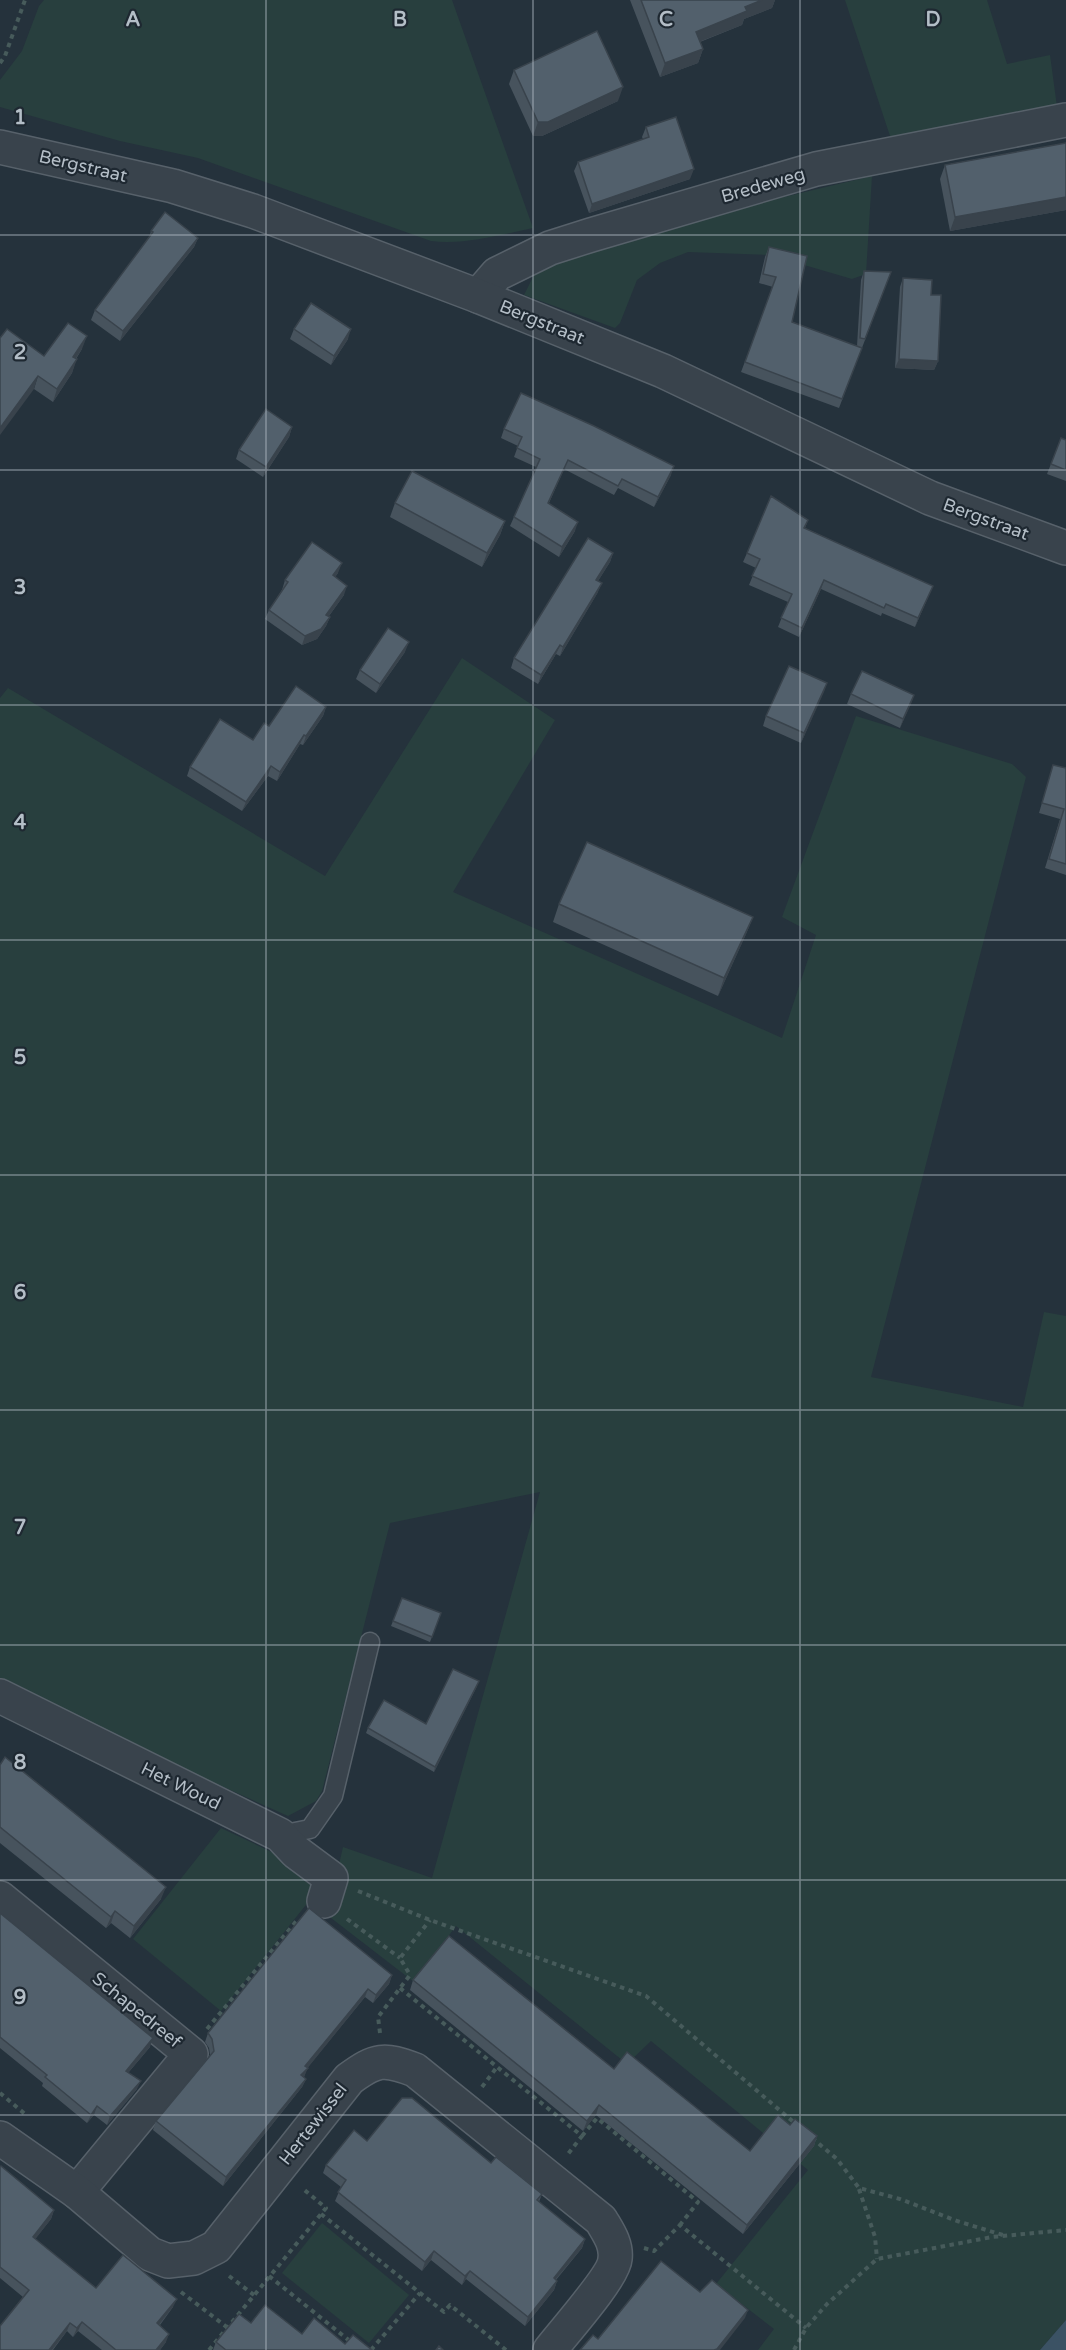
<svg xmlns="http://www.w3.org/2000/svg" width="1066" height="2350" font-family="'Varela Round',sans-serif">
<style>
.green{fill:#283f3e}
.water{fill:#3b5264}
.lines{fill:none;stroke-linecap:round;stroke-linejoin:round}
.service-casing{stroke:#57616a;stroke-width:21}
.minor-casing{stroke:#57616a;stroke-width:36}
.tertiary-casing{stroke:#57616a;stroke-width:36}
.path{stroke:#475b5b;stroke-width:4;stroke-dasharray:4.5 4.5;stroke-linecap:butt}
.service{stroke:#39434c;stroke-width:18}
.minor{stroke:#39434c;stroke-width:33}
.tertiary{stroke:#39434c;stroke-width:33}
.wall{fill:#47535d}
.shaded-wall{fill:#39434c}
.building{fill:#52606c;stroke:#39434c;stroke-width:1.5}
.grid{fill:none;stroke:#b4bec7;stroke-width:1.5;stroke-opacity:0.55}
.labels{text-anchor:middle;stroke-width:4.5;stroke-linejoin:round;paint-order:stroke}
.street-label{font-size:18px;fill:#b4bec7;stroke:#1e2831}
.grid-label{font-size:20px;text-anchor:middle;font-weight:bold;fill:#b4bec7;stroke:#1e2831;stroke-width:4.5;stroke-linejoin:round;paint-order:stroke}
</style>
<rect width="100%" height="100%" fill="#25323c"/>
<g class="green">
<path d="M44 0H452L533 228C499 235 465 245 431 241L198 158 120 141 0 107V80L22 51 39 6Z"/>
<path d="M845 0H987L1007 64 1050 55 1057 107 891 139Z"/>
<path d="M872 176 866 274 852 279 770 255 688 252 660 263 637 280 620 323 615 328 524 295 538 267 713 214Z"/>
<path d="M462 658 555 720 453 892 782 1038 816 935 782 917 856 716 1012 764 1026 777 871 1377 1023 1407 1044 1312 1066 1316V2320L1040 2350H758L774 2329 716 2284 808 2170 651 2041 627 2064 456 1926 414 1982 309 1901 221 2011 133 1939 221 1828 335 1882 343 1847 432 1878 540 1492 390 1523 322 1791 316 1801 288 1816 119 1740 0 1680V698L8 688 325 876Z"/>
<path d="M322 2223 409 2295 369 2343 282 2273Z"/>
</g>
<path class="water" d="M1066 2320V2350H1040Z"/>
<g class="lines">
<defs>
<path id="service" d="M280 1835 310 1829 333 1796 370 1642"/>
<g id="minor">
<path d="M478 296 497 274 550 248 591 235 816 169 1066 120"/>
<path d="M0 1696 280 1835 296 1852 331 1878 324 1901"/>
<path d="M0 1898 191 2054 77 2192"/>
<path d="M0 2138 77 2192 150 2254 168 2261 194 2258 216 2247 349 2079C376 2059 384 2058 415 2070L601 2220C608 2232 617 2244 615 2259 614 2276 563 2333 550 2350"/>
</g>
<path id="tertiary" d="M0 147 173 186 253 211 478 296 663 371 930 498 1066 548"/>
</defs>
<use href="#service" class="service-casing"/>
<use href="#minor" class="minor-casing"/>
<use href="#tertiary" class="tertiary-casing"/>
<g class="path">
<path d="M0 63 5 56 25 0"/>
<path d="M358 1891 430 1920 646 1996 797 2125"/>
<path d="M347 1919 400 1958"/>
<path d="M400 1988 582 2136 568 2154"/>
<path d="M207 2029 298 1919"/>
<path d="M380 2033 378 2017 410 1975 400 1958 430 1920"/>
<path d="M482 2087 497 2067"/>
<path d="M0 2093 25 2114"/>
<path d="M582 2136 597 2118 698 2202 680 2225"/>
<path d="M812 2138 837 2159 859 2188 900 2199 957 2221 1006 2236"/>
<path d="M859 2189 875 2237 877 2259"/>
<path d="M321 2214 444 2312 450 2305 506 2350"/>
<path d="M644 2248 654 2251 680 2225 806 2328"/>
<path d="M229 2276 254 2295"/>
<path d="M269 2276 351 2342"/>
<path d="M181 2292 228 2328"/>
<path d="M209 2350 326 2208 302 2188"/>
<path d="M371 2350 420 2293"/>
<path d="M794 2350 806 2328 827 2304 877 2259 992 2237 1066 2230"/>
</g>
<use href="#service" class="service"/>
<use href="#minor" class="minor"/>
<use href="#tertiary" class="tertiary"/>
</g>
<g class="wall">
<path d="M630 0H775L772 8 744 19 742 25 700 42 703 49 698 63 660 77Z"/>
<path d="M514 70 618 101 542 136H533L509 84Z"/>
<path d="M646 127 690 179 589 213 574 171 578 162 643 139 642 137Z"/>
<path d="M1066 143V210L950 231 940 179 945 165Z"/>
<path d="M151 231 198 238 194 247 120 341 91 320 95 310 149 238Z"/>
<path d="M769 247 792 322 857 346 861 280 864 271 891 272 839 408 741 372 773 287 759 283 765 257Z"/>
<path d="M903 278 931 295 938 361 934 370 895 368 900 287Z"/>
<path d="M294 329 348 339 331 365 290 339Z"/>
<path d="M82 349 76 359 72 373 53 402 34 389 44 356Z"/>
<path d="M292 427 289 437 263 477 236 459 239 450Z"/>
<path d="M504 429 671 475 654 507 618 488 614 495 564 469 549 503 575 531 559 557 510 526 536 467 514 457 518 446 501 438Z"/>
<path d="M1061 438 1066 440V481L1047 474Z"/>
<path d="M395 503 505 521 500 535 482 567 390 517Z"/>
<path d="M808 520 805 528 933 586 915 627 882 613 881 616 821 589 799 637 778 627 788 602 749 585 756 568 743 562 747 553Z"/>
<path d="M613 553 610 562 598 581V592L560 656 556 654 538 684 511 668 514 658Z"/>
<path d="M338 573 335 577 344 595 329 616 330 617 326 626 317 639 302 645 265 619 269 610 282 590 285 580Z"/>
<path d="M405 652 376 693 356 679 360 670Z"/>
<path d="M827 683 801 743 763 726 766 716Z"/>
<path d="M851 694 914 695 900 728 847 704Z"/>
<path d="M326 707 323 716 303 745 300 744 277 781 268 776 242 811 187 776 190 767 253 740 269 726Z"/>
<path d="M1053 765 1066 768V875L1045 868 1060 819 1039 813Z"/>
<path d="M559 904 753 917 746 934 718 996 553 922Z"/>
<path d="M402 1598 441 1613 430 1642 391 1626Z"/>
<path d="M477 1686 434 1772 366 1733 368 1728 426 1724Z"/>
<path d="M0 1765 161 1899 130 1938 111 1923 106 1928 0 1843Z"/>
<path d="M0 1913 150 2047 128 2073 137 2089 107 2125 94 2115 87 2123 42 2086 43 2083 0 2048Z"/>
<path d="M392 1975 389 1984 373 2003 365 1997 307 2068 304 2077 306 2079 302 2087 223 2186 153 2130 156 2121 210 2055 209 2048 205 2042 208 2033Z"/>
<path d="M413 1980 614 2069 750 2151 817 2136 814 2146 743 2234 596 2115 583 2131 410 1990Z"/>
<path d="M367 2141 491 2163 542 2194 539 2202 585 2239 582 2248 556 2280 557 2281 554 2290 525 2326 466 2279 462 2285 431 2260 422 2271 335 2201 341 2187 323 2173 326 2165Z"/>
<path d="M0 2167 54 2210 51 2219 35 2239 96 2288 173 2307 160 2325 166 2342 160 2350H102L78 2331 73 2337 67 2331 53 2350H0L23 2297 0 2278Z"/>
<path d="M251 2323 345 2344 372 2350H213L216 2342Z"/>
</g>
<g class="shaded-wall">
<path d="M762 0H775L772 8 744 19 742 25 691 45 696 32 745 7Z"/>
<path d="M703 49 698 63 660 77 665 63Z"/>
<path d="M623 87 618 101 542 136H533L538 122Z"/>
<path d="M694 169 690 179 589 213 592 204Z"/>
<path d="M1066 197V210L950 231 955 217Z"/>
<path d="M198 238 194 247 120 341 123 331Z"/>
<path d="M351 329 348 339 331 365 334 356Z"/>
<path d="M87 336 82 349 68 370 73 357Z"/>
<path d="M77 359 72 373 53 402 57 389Z"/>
<path d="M899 359 938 361 934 370 895 368Z"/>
<path d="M38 376 34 389 0 435V428Z"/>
<path d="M292 427 289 437 263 477 266 467Z"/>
<path d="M674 466 671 475 654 507 658 497Z"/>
<path d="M505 521 500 535 482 567 487 553Z"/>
<path d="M578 522 575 531 559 557 562 547Z"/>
<path d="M613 553 610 562 593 589 596 580Z"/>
<path d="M342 563 338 573 329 585 333 575Z"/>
<path d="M824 580 821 589 799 637 802 628Z"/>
<path d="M602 583 598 592 560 656 563 647Z"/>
<path d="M347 586 344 595 323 624 326 615Z"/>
<path d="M933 586 929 595 915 627 918 618Z"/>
<path d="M330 617 326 626 317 639 302 645 305 636Z"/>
<path d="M409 642 405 652 376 693 380 684Z"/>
<path d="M560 645 556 654 538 684 541 675Z"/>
<path d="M827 683 824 692 801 743 804 733Z"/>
<path d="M914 695 911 704 900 728 903 719Z"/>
<path d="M326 707 323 716 303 745 306 736Z"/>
<path d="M304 735 300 744 277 781 280 772Z"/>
<path d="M271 766 268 776 242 811 246 802Z"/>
<path d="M753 917 746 934 718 996 724 978Z"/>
<path d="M479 1681 477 1686 434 1772 435 1767Z"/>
<path d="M166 1887 161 1899 130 1938 134 1926Z"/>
<path d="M115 1911 111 1923 106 1928 111 1917Z"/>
<path d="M392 1975 389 1984 373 2003 376 1995Z"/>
<path d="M368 1989 365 1997 306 2070 308 2068 304 2077 298 2084 305 2066Z"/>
<path d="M153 2038 150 2047 122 2080 126 2071Z"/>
<path d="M306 2079 302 2087 223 2186 226 2177Z"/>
<path d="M141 2081 137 2089 107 2125 110 2116Z"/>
<path d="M599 2105 596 2115 583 2131 587 2121Z"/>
<path d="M97 2106 94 2115 87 2123 91 2115Z"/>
<path d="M817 2136 814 2146 743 2234 747 2225Z"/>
<path d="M54 2210 51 2219 30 2246 33 2237Z"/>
<path d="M585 2239 582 2248 550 2286 554 2278Z"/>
<path d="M434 2251 431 2260 422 2271 425 2262Z"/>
<path d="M470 2271 466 2279 462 2285 465 2276Z"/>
<path d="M557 2281 554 2290 525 2326 528 2317Z"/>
<path d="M177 2299 173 2307 154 2331 157 2323Z"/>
<path d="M748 2310 745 2318 720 2350H714Z"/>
<path d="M82 2322 78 2331 73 2337 77 2328Z"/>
<path d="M70 2323 67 2331 52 2350H49Z"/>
<path d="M169 2334 166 2342 160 2350H156Z"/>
</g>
<g class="building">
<path d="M641 0H762L745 7 747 11 696 32 703 49 665 63Z"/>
<path d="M597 31 623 87 548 122H538L514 70Z"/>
<path d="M676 117 694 169 592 204 578 162 649 137 646 127Z"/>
<path d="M1066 143V197L955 217 945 165Z"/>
<path d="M165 212 198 238 123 331 95 310 153 232 151 231Z"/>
<path d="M769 247 807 256 792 322 862 348 842 399 745 362 776 277 763 274Z"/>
<path d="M864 271 891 272 865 339 860 338Z"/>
<path d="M903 278 932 280 931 295H941L938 361 899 359Z"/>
<path d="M311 303 351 329 334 356 294 329Z"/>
<path d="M68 323 87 336 73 357 77 359 57 389 38 376 0 428V338L7 329 44 356Z"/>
<path d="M521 393 594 426 674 466 658 497 622 479 618 486 568 460 548 503 578 522 562 547 514 517 540 459 517 448 522 437 504 429Z"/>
<path d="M266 409 292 427 266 467 239 450Z"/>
<path d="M1061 438 1066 440V470L1051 464Z"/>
<path d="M412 471 505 521 487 553 395 503Z"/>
<path d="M771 496 808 520 804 528 933 586 918 618 886 604 884 608 824 580 802 628 781 618 792 594 752 576 760 559 747 553Z"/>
<path d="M588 538 613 553 596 580 602 583 563 647 560 645 541 675 514 658Z"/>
<path d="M312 542 342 563 333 575 347 586 326 615 330 617 321 629 305 636 269 610 288 582 285 580Z"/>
<path d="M388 628 409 642 380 684 360 670Z"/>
<path d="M789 666 827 683 804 733 766 716Z"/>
<path d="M862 671 914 695 903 719 851 694Z"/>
<path d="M296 686 326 707 306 736 304 735 280 772 271 766 246 802 190 767 220 719 253 740 264 723 269 726Z"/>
<path d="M1053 765 1066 768V864L1049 859 1064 809 1042 803Z"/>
<path d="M587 842 753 917 724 978 559 904Z"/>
<path d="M402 1598 441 1613 432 1637 393 1621Z"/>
<path d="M453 1669 479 1681 435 1767 368 1728 384 1700 426 1724Z"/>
<path d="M5 1757 166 1887 134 1926 115 1911 111 1917 0 1827V1765Z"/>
<path d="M309 1908 392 1975 376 1995 368 1989 352 2009 305 2066 308 2068 301 2075 306 2079 226 2177 156 2121 214 2051 212 2039 208 2033Z"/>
<path d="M0 1913 153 2038 126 2071 141 2081 110 2116 97 2106 91 2115 45 2077 47 2075 0 2037Z"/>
<path d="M449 1936 614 2069 627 2052 750 2151 778 2115 790 2125 795 2119 817 2136 747 2225 599 2105 587 2121 413 1980Z"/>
<path d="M402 2098H412L491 2163 496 2157 542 2194 537 2200 585 2239 554 2278 557 2281 528 2317 470 2271 465 2276 434 2251 425 2262 338 2192 346 2180 326 2165 354 2130 367 2141Z"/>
<path d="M1 2166 54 2210 33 2237 96 2288 123 2255 177 2299 157 2323 169 2334 156 2350H116L82 2322 77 2328 70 2323 49 2350H0V2326L29 2290 0 2267V2167Z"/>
<path d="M661 2261 700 2292 712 2280 748 2310 717 2349 714 2350H580L593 2335 598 2339Z"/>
<path d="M265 2305 302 2334 314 2318 345 2344 353 2335 372 2350H226L216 2342 239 2314 251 2323Z"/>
<path d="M439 2346 443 2350H436Z"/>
</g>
<path class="grid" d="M266 0V2350M533 0V2350M800 0V2350M0 235H1066M0 470H1066M0 705H1066M0 940H1066M0 1175H1066M0 1410H1066M0 1645H1066M0 1880H1066M0 2115H1066"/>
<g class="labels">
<g class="street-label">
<text transform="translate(83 166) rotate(13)" y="6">Bergstraat</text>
<text transform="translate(763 185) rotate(-16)" y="6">Bredeweg</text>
<text transform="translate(542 322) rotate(22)" y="6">Bergstraat</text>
<text transform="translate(986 519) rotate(20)" y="6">Bergstraat</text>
<text transform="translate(181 1786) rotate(26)" y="6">Het Woud</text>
<text transform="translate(137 2010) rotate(39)" y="6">Schapedreef</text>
<text transform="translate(313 2124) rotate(-52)" y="6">Hertewissel</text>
</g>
</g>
<g class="grid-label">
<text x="133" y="26">A</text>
<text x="400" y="26">B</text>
<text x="666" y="26">C</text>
<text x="933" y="26">D</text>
<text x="20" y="124">1</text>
<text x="20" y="359">2</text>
<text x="20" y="594">3</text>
<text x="20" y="829">4</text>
<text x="20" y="1064">5</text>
<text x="20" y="1299">6</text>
<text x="20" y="1534">7</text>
<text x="20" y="1769">8</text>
<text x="20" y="2004">9</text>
</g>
</svg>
